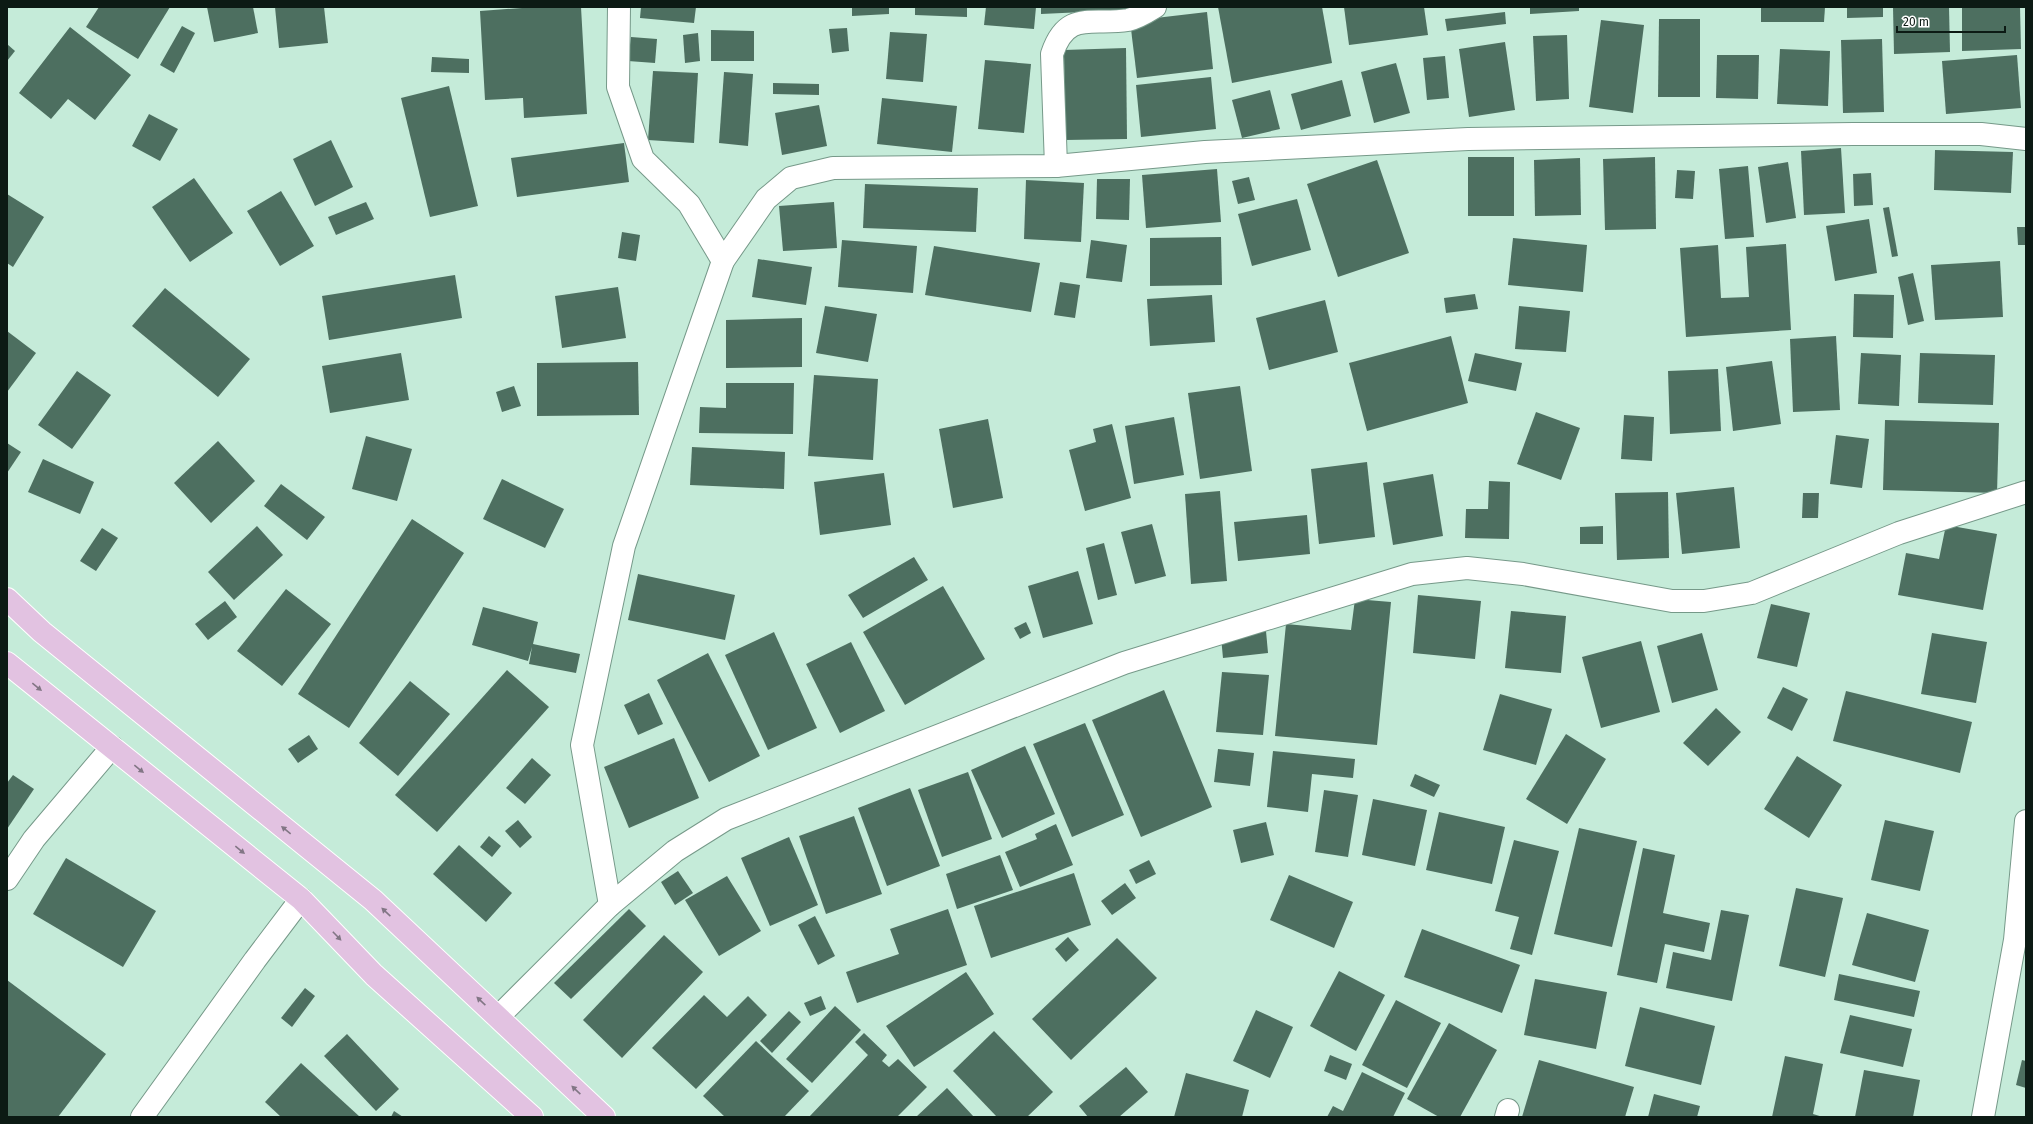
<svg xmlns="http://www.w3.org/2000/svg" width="2033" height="1124" font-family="'Fira Sans',sans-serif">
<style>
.building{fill:#4d6f60}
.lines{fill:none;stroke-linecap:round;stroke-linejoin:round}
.street-casing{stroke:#769989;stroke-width:24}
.secondary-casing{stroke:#769989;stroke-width:24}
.primary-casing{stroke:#fff;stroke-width:24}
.street{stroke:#fff;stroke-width:22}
.secondary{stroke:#fff;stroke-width:22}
.primary{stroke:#e2c2e1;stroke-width:22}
.oneway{fill:#827685}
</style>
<rect width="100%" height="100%" fill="#c5ebd9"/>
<g class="building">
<path d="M99 7H170L138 59 86 27Z"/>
<path d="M207 7H253L258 33 214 42Z"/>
<path d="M275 7H324L328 43 279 48Z"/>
<path d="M536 7H581L587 114 524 118 523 98 485 100 480 11Z"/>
<path d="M641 7H696L694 23 640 18Z"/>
<path d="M852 7H889V14L852 16Z"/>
<path d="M915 7H967V17L915 15Z"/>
<path d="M986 7H1036L1034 29 984 25Z"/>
<path d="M1041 7H1127V10L1041 14Z"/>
<path d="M1218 7H1322L1332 63 1232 83Z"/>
<path d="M1344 7H1424L1428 35 1349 45Z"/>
<path d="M1530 7H1579V11L1530 14Z"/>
<path d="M1761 7H1825L1824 22H1761Z"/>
<path d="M1847 7H1883V17L1847 18Z"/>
<path d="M1893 7H1949L1950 52 1894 54Z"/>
<path d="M1962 7H2020L2021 49 1962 51Z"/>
<path d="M1207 12 1213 69 1137 78 1130 21Z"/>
<path d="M1505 12 1506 24 1447 31 1445 19Z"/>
<path d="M1659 19H1700V97H1658Z"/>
<path d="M1601 20 1644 25 1633 113 1589 107Z"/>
<path d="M182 26 195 33 174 73 160 65Z"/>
<path d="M70 27 131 75 95 120 68 99 51 119 19 93Z"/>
<path d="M847 28 849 51 832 53 829 29Z"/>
<path d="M711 30 754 31V61H711Z"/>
<path d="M890 32 927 34 923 82 886 79Z"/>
<path d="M698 33 700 61 685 63 683 35Z"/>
<path d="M1567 35 1569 99 1536 101 1533 36Z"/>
<path d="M631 37 657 39 655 63 628 61Z"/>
<path d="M1882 39 1884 112 1843 113 1841 40Z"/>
<path d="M1505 42 1515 110 1469 117 1459 49Z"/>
<path d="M7 44 15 51 7 61Z"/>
<path d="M1126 48 1127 139 1065 140 1064 50Z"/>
<path d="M1780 49 1830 51 1828 106 1777 104Z"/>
<path d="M1717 55H1759L1758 99 1716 98Z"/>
<path d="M2017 55 2021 108 1946 114 1942 61Z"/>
<path d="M1445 56 1449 98 1427 100 1423 58Z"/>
<path d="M432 57 469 59V73L431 72Z"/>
<path d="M985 60 1031 64 1024 133 978 129Z"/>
<path d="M1396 63 1410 113 1374 123 1361 72Z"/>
<path d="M653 71 698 73 694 143 648 140Z"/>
<path d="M724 72 753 74 748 146 719 143Z"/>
<path d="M1211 77 1216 129 1141 137 1136 85Z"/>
<path d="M1342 80 1351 116 1301 130 1291 94Z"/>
<path d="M773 83 819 84V95L773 94Z"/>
<path d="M449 86 478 206 430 217 401 98Z"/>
<path d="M1270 90 1280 129 1242 138 1232 100Z"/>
<path d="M882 98 957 106 952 152 877 144Z"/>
<path d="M819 105 827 146 782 155 775 113Z"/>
<path d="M149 114 178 129 160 161 132 146Z"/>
<path d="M331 140 353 187 315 206 293 159Z"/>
<path d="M624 143 629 182 517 197 511 158Z"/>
<path d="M1841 148 1845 213 1804 215 1801 151Z"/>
<path d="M1935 150 2013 152 2011 193 1934 190Z"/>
<rect x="1468" y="157" width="46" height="59"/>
<path d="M1655 157 1656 229 1605 230 1603 159Z"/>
<path d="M1580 158 1581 215 1535 216 1534 160Z"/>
<path d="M1377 160 1409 253 1338 277 1307 184Z"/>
<path d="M1788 162 1796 218 1766 223 1758 167Z"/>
<path d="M1748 166 1754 237 1725 239 1719 169Z"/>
<path d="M1217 169 1221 222 1146 228 1142 175Z"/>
<path d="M1677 170 1695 171 1693 199 1675 198Z"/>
<path d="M1871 173 1873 205 1854 206 1853 174Z"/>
<path d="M1249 177 1255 200 1238 204 1232 181Z"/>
<path d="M194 178 233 233 190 262 152 207Z"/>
<path d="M1097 179H1130L1129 220 1096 219Z"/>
<path d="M1026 180 1084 183 1081 242 1024 239Z"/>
<path d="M865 184 978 188 976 232 863 228Z"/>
<path d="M281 191 314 246 280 266 247 211Z"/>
<path d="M7 194 44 217 13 267 7 263Z"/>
<path d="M1297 199 1311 250 1252 266 1238 214Z"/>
<path d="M366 202 374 219 336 235 328 217Z"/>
<path d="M834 202 837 248 783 251 779 206Z"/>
<path d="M1889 207 1898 256 1892 257 1883 208Z"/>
<path d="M1869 219 1877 273 1835 281 1826 226Z"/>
<path d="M2017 227H2026V245H2018Z"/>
<path d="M622 232 640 235 636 261 618 258Z"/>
<path d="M1221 237 1222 285 1150 286V238Z"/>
<path d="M1513 238 1587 245 1583 292 1508 285Z"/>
<path d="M842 240 917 246 913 293 838 287Z"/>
<path d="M1091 240 1127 245 1122 282 1086 278Z"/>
<path d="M1786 244 1791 330 1686 337 1680 248 1718 245 1721 298 1749 297 1746 247Z"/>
<path d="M934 246 1040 263 1031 312 925 295Z"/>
<path d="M758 259 812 267 806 305 752 297Z"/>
<path d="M2000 261 2003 317 1935 320 1931 265Z"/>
<path d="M1913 273 1924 321 1908 325 1898 277Z"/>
<path d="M455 275 462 318 329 340 322 296Z"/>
<path d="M1060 282 1080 285 1075 318 1054 315Z"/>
<path d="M618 287 626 338 562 348 555 296Z"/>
<path d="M165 288 250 359 218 397 132 326Z"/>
<path d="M1475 294 1478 309 1446 313 1444 298Z"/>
<path d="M1854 294 1894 295 1893 338 1853 337Z"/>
<path d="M1212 295 1215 342 1150 346 1147 299Z"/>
<path d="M1325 300 1338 352 1269 370 1256 318Z"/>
<path d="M825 306 877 314 868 362 816 353Z"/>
<path d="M1519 306 1570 311 1566 352 1515 349Z"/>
<path d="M802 318V367L726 368V320Z"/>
<path d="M7 331 36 353 7 392Z"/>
<path d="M1451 336 1468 403 1367 431 1349 363Z"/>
<path d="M1836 336 1840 410 1793 412 1790 339Z"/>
<path d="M401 353 409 400 330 413 322 366Z"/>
<path d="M1475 353 1522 363 1516 391 1468 381Z"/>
<path d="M1861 353 1901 355 1899 406 1858 404Z"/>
<path d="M1920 353 1995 355 1993 405 1918 403Z"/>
<path d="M1772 361 1781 424 1733 431 1726 367Z"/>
<path d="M638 362 639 415 537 416V363Z"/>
<path d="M1718 369 1721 431 1670 434 1668 371Z"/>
<path d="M77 371 111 395 72 449 38 425Z"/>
<path d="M814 375 878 379 873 460 808 456Z"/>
<path d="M726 383H794L793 434 699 433 700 407 726 408Z"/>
<path d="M514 386 521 406 502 412 496 392Z"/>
<path d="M1240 386 1252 471 1200 479 1188 393Z"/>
<path d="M1536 412 1580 428 1561 480 1517 464Z"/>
<path d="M1624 415 1654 417 1652 461 1621 459Z"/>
<path d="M1174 417 1184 475 1134 484 1125 426Z"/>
<path d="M988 419 1003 498 953 508 939 429Z"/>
<path d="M1885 420 1999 423 1997 493 1883 490Z"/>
<path d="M1112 424 1131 498 1085 511 1069 450 1096 442 1093 429Z"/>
<path d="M1836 435 1869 439 1862 488 1830 484Z"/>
<path d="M366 436 412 449 397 501 352 489Z"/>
<path d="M218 441 255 481 211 523 174 483Z"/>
<path d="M7 443 21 452 7 473Z"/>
<path d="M692 447 785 452 784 489 690 485Z"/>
<path d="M43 459 94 482 80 514 28 492Z"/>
<path d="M1367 462 1375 537 1319 544 1311 469Z"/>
<path d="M884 473 891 525 820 535 814 482Z"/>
<path d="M1433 474 1443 536 1393 545 1383 483Z"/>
<path d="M502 479 564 509 545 548 483 519Z"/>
<path d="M1489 481 1510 482 1509 539 1465 538 1466 509H1488Z"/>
<path d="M281 484 325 517 307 540 264 506Z"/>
<path d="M1734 487 1740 548 1682 554 1676 493Z"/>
<path d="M1220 491 1227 581 1191 584 1185 494Z"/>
<path d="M1668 492 1669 558 1617 560 1615 493Z"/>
<path d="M1803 493H1819L1818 518H1802Z"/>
<path d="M1307 515 1310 554 1238 561 1234 522Z"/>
<path d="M412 519 464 553 349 728 298 694Z"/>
<path d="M1152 524 1166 576 1135 584 1121 532Z"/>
<path d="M1946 525 1997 534 1983 610 1898 595 1906 553 1939 559Z"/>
<path d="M257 526 283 555 234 600 208 572Z"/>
<path d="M1603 526V544H1580V527Z"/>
<path d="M102 528 118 538 96 571 80 561Z"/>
<path d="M1104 543 1117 595 1098 600 1086 548Z"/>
<path d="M914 557 928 580 863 618 848 595Z"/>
<path d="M1078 571 1093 624 1043 638 1028 586Z"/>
<path d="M638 574 735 595 725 640 628 620Z"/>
<path d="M943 586 985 659 905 705 863 632Z"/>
<path d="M286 589 331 624 282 686 237 651Z"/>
<path d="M1418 595 1481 601 1475 659 1413 653Z"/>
<path d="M1355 599 1391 602 1377 745 1275 736 1286 624 1351 630Z"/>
<path d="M225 601 237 617 208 640 195 624Z"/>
<path d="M1771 604 1810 613 1797 667 1757 658Z"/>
<path d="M483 607 538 622 533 644 580 654 576 673 529 664 532 647 528 661 472 645Z"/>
<path d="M1511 611 1566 616 1561 673 1505 668Z"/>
<path d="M1026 622 1031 633 1020 639 1014 628Z"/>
<path d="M1266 631 1268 653 1223 658 1221 637Z"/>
<path d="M774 632 817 728 768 750 725 655Z"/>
<path d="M1702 633 1718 690 1672 703 1657 646Z"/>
<path d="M1932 633 1987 642 1976 703 1921 694Z"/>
<path d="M1641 641 1660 712 1601 728 1582 657Z"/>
<path d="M851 642 885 711 840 733 806 664Z"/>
<path d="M708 653 760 756 709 782 657 680Z"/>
<path d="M507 670 549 707 437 832 395 795Z"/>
<path d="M1222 672 1269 675 1263 735 1216 732Z"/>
<path d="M410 681 450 714 398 776 359 743Z"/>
<path d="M1783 687 1808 699 1792 731 1767 718Z"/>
<path d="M1164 690 1212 807 1141 837 1092 720Z"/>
<path d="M1846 691 1972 722 1960 773 1833 741Z"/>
<path d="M649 693 663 724 638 735 624 705Z"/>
<path d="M1500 694 1552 709 1536 765 1483 750Z"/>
<path d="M1716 708 1741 732 1708 766 1683 743Z"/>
<path d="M1085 723 1124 815 1072 837 1033 744Z"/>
<path d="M1566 734 1606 759 1567 824 1526 799Z"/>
<path d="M309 735 318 749 298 763 288 749Z"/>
<path d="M674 738 699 798 629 828 604 767Z"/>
<path d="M1025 746 1055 814 1002 838 971 770Z"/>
<path d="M1218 749 1254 753 1250 786 1214 782Z"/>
<path d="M1273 751 1355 759 1353 778 1312 774 1308 812 1267 807Z"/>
<path d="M1797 756 1842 785 1809 838 1764 809Z"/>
<path d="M532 758 551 775 525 804 506 788Z"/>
<path d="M968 772 992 839 942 857 918 790Z"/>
<path d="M1415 774 1440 785 1434 797 1410 786Z"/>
<path d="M13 775 34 789 7 829V783Z"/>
<path d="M910 788 940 866 887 886 858 808Z"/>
<path d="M1324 790 1358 795 1348 857 1315 852Z"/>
<path d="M1373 799 1427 810 1415 866 1362 855Z"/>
<path d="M1439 812 1505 827 1492 884 1426 870Z"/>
<path d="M854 816 882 894 826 914 799 836Z"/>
<path d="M518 820 532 837 520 848 505 831Z"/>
<path d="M1885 820 1934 831 1920 891 1871 880Z"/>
<path d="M1266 822 1274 855 1241 863 1233 830Z"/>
<path d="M1056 824 1073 865 1020 887 1005 852 1037 839 1035 834Z"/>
<path d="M1579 828 1637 841 1612 947 1554 934Z"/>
<path d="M489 836 501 846 492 857 480 847Z"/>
<path d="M789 837 818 905 770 926 741 858Z"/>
<path d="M1514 840 1559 851 1532 955 1510 949 1519 917 1495 911Z"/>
<path d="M459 845 512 893 486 922 433 874Z"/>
<path d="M1643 848 1675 855 1663 913 1710 923 1704 952 1665 944 1657 983 1617 975Z"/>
<path d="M1000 855 1013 890 957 909 946 874Z"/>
<path d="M66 858 156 911 123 967 33 914Z"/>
<path d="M1149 860 1156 874 1136 884 1129 870Z"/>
<path d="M678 871 693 893 675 905 661 882Z"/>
<path d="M1074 873 1091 925 991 958 974 906Z"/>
<path d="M1289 875 1353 902 1334 948 1270 920Z"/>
<path d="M727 876 761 931 719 956 685 900Z"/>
<path d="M1125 883 1136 898 1112 915 1101 901Z"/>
<path d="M1796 888 1843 898 1825 977 1779 966Z"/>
<path d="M629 909 646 926 571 999 554 983Z"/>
<path d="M948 909 967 965 857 1003 846 972 899 954 890 929Z"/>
<path d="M1721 910 1749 915 1732 1001 1666 988 1673 952 1711 960Z"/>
<path d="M1867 913 1929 930 1915 982 1852 965Z"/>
<path d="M815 916 835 956 818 965 798 925Z"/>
<path d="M1422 929 1520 965 1502 1013 1404 977Z"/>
<path d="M664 935 703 972 622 1058 583 1020Z"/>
<path d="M1068 937 1079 950 1066 962 1055 949Z"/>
<path d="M1117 938 1157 978 1071 1060 1032 1019Z"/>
<path d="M1339 971 1385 995 1356 1051 1310 1026Z"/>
<path d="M966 972 994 1014 914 1067 886 1026Z"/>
<path d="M1839 974 1920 991 1914 1017 1834 1000Z"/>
<path d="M1535 979 1607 992 1596 1049 1524 1035Z"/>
<path d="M7 980 106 1054 58 1117H7Z"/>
<path d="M305 988 315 996 292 1027 281 1018Z"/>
<path d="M704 995 727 1017 748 996 767 1015 696 1089 652 1048Z"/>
<path d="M821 996 826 1009 810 1016 804 1003Z"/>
<path d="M1396 1000 1441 1023 1407 1088 1362 1065Z"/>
<path d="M835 1006 861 1030 812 1083 786 1059Z"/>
<path d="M1640 1007 1715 1026 1701 1085 1625 1066Z"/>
<path d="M1256 1010 1293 1027 1270 1078 1233 1061Z"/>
<path d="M789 1011 801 1022 772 1053 760 1041Z"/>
<path d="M1850 1015 1912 1029 1903 1067 1840 1053Z"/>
<path d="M1449 1023 1497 1050 1460 1117H1439L1407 1099Z"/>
<path d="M994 1031 1053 1092 1027 1117H997L953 1071Z"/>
<path d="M864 1033 887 1055 882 1061 889 1067 898 1059 927 1087 897 1117H809L868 1055 855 1042Z"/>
<path d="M347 1034 399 1089 376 1111 324 1056Z"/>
<path d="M756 1041 809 1091 784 1117H725L703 1096Z"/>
<path d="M1330 1055 1352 1064 1346 1080 1324 1071Z"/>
<path d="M1785 1056 1823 1064 1813 1114 1823 1117H1772Z"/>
<path d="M1539 1060 1634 1087 1625 1117H1522Z"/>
<path d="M2022 1060 2026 1061V1088L2016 1085Z"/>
<path d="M301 1063 360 1117H281L265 1102Z"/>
<path d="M1126 1067 1148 1092 1119 1117H1088L1079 1106Z"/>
<path d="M1864 1070 1920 1080 1913 1117H1855Z"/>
<path d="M1362 1072 1405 1093 1393 1117H1327L1333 1106 1343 1111Z"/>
<path d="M1186 1073 1249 1090 1242 1117H1174Z"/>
<path d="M947 1088 974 1117H916Z"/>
<path d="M1654 1094 1700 1106 1697 1117H1648Z"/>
<path d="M394 1111 403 1117H391Z"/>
</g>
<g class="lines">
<defs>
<g id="street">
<path d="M619 7 618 87 643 159 689 204 723 261"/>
<path d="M1056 166 1052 54C1067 9 1092 26 1128 20 1137 18 1147 12 1155 7"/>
<path d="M7 879 34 839 112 747"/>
<path d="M610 905 582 745 624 546 723 261 766 199 791 178 833 168 1056 166 1205 152 1468 139 1853 134H1981L2026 139"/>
<path d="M498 1017 610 905 675 851 726 819 1124 663 1412 574 1467 568 1523 574 1672 601H1704L1752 593 1899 533 2026 492"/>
<path d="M142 1117 255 960 301 899"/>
<path d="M1506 1117 1508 1110"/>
</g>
<path id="secondary" d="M1983 1117 2015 940 2026 821"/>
<g id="primary">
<path d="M7 599 42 632 373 900 604 1117"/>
<path d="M7 663 301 899 374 975 532 1117"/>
</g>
</defs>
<use href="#street" class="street-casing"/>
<use href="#secondary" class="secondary-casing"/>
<use href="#primary" class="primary-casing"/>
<use href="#street" class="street"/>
<use href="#secondary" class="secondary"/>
<use href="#primary" class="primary"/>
</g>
<defs><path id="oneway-solid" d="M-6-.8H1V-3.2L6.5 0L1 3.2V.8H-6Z"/></defs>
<g class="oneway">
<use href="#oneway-solid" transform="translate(37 687) rotate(39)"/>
<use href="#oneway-solid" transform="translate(139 769) rotate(39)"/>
<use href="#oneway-solid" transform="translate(286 830) rotate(-141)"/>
<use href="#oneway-solid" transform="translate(240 850) rotate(39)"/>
<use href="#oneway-solid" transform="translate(386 912) rotate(-137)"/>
<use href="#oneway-solid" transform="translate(337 936) rotate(46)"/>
<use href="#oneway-solid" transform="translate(481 1001) rotate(-137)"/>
<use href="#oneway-solid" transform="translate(576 1090) rotate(-137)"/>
</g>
<rect width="2033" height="1124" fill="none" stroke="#0c1a14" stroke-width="16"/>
<path d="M1897 26v6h108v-6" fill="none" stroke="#0c1a14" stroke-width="2"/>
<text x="1903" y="26" font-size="12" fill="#0c1a14" stroke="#ffffff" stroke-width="3" paint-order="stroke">20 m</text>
</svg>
